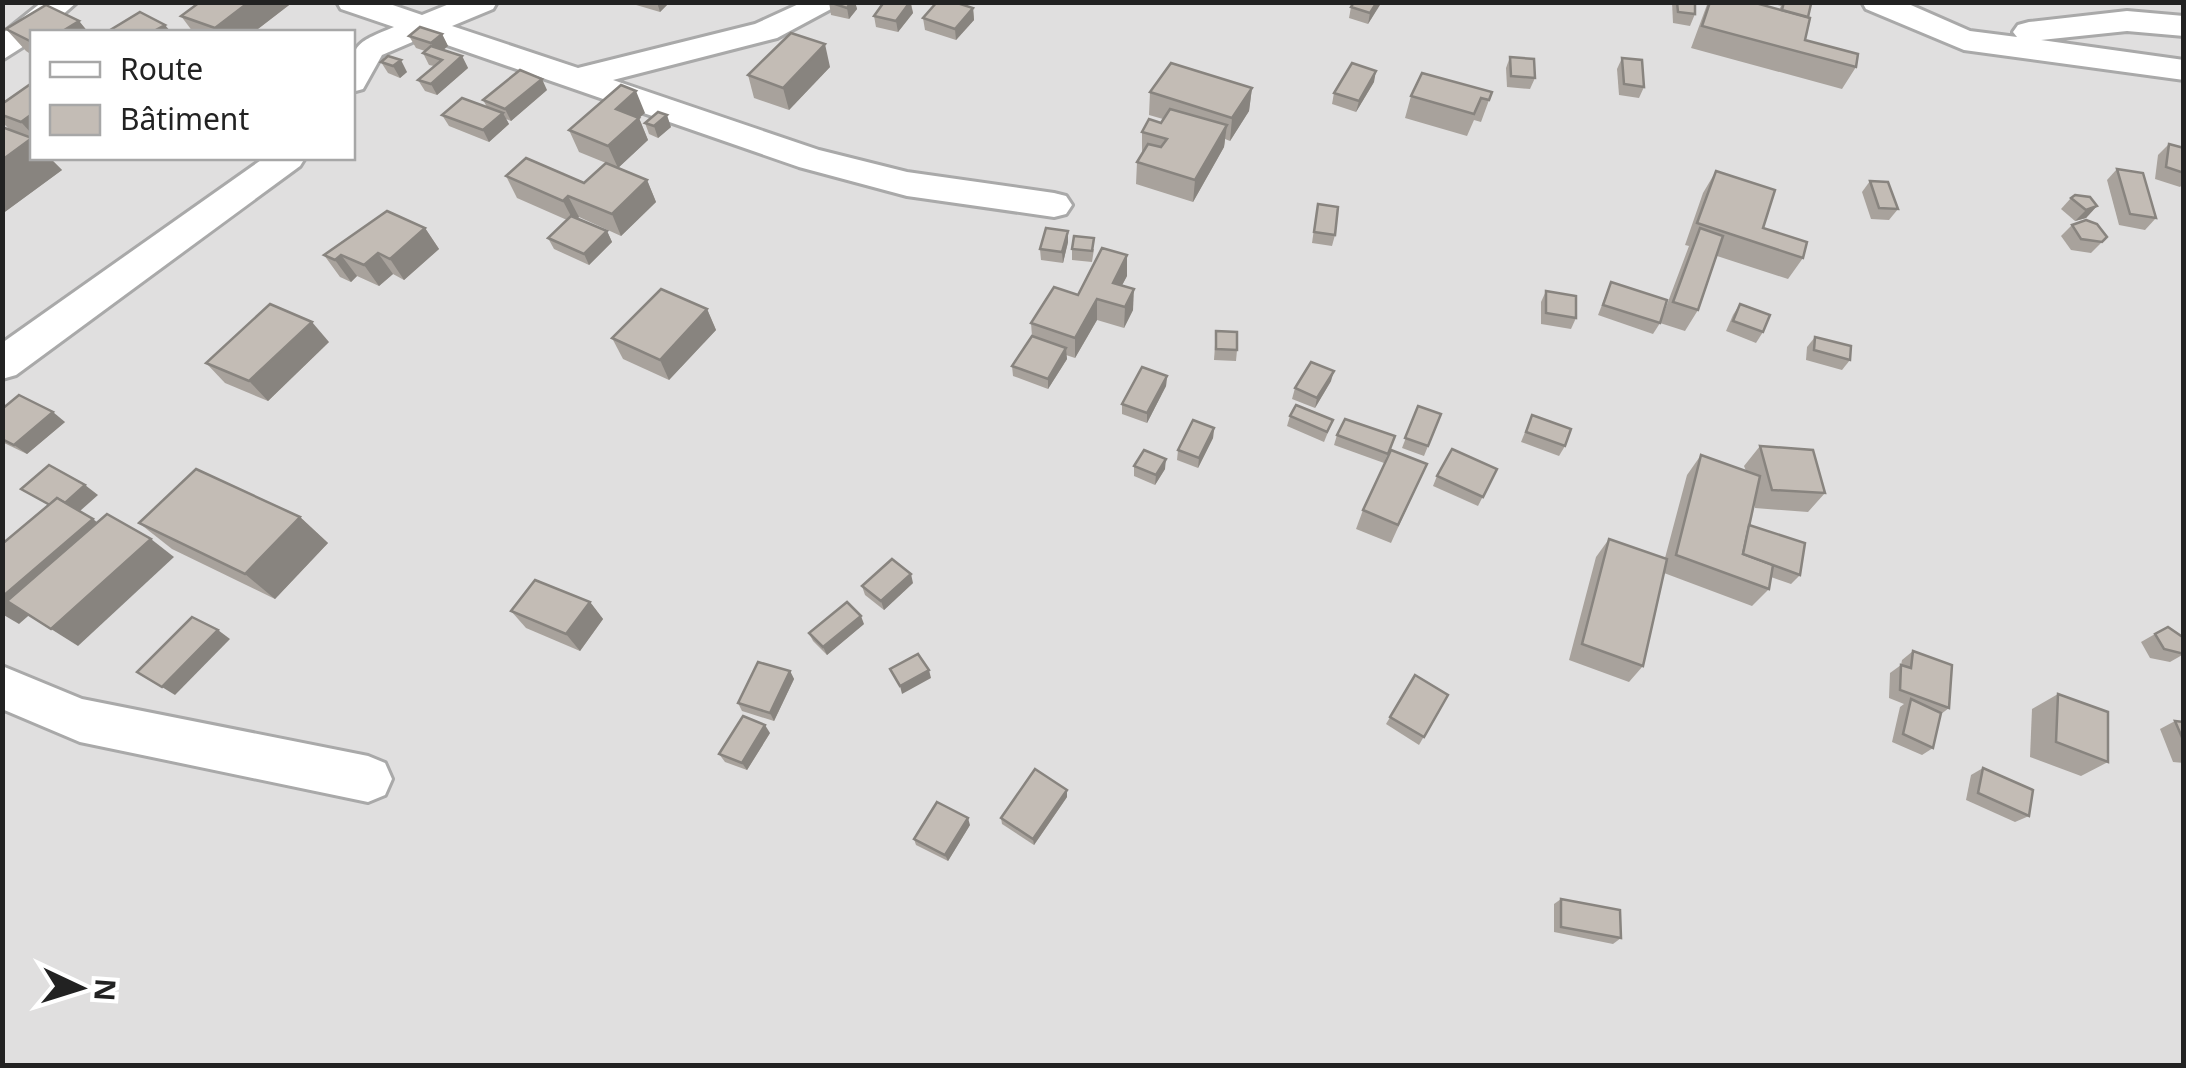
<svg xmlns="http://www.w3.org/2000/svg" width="2186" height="1068" font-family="'Noto Sans',sans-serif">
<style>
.residential{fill:#e0dfdf;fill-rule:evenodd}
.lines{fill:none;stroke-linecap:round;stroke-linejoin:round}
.street-casing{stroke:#a9a9a9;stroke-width:6}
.street{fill:#fff;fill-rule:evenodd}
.wall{fill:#a8a29c}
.shaded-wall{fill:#88847f}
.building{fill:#c3bcb5;stroke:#88847f;stroke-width:2.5}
</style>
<rect width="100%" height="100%" fill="#f2f0e9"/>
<path class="residential" d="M3 3H2183V1065H3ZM32 32H352V158H32Z"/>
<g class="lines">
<defs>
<g id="street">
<path d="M42 2H77L43 32H32V41L2 60V34Z"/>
<path d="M337 2H384L422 15 454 2H497L493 9 452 26 578 68 755 24 803 2H844L777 38 613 80 819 150 907 172 1054 193 1066 196 1072 205 1066 214 1054 217 907 196 799 167 424 37 382 55 363 89 352 92C352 45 350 45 394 27L341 9Z"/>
<path d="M1862 2H1904L1970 31 2017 37 2013 32 2018 25 2029 22 2127 11 2184 16V36L2127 31 2041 40 2184 60V80L1964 50 1866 9Z"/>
<path d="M264 158H305L300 166 16 375 2 379V343Z"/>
<path d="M2 666 82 699 368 756 385 763 392 779 385 795 368 802 80 742 2 709Z"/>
</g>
</defs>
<use href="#street" class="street-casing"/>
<use href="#street" class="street"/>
</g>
<g class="wall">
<path d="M200 2H293L254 32H193L181 16Z"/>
<path d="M626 2H670L660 12Z"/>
<path d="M829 2H855L857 9 849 19 831 15Z"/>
<path d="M884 2H911L913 13 898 32 876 27 874 16Z"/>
<path d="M1354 2H1381L1368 24 1349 18 1351 7Z"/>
<path d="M1672 2H1695V14L1690 26 1673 23Z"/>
<path d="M1708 2H1752L1779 10 1781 6 1769 2H1810L1805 40 1856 67 1842 89 1691 48Z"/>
<path d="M973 8 974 20 956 40 925 30 923 18Z"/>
<path d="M79 21 88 32H32V55L26 51 6 29Z"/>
<path d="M442 34 448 46 443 50 462 56 468 68 437 95 425 91 418 80 434 66 429 65 423 53 425 51 416 48 409 36Z"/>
<path d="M1510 57 1535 78 1530 89 1507 87 1506 68Z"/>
<path d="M1622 58 1644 87 1639 98 1619 95 1617 69Z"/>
<path d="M381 62 407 72 400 78 388 73Z"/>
<path d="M830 67 789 110 754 98 748 75Z"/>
<path d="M1374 82 1356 112 1332 104 1334 93Z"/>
<path d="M32 83V158H50L62 170 2 214V127L10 130 2 122V104Z"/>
<path d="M1252 88 1249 111 1230 141 1225 139 1224 147 1193 202 1136 184 1137 162 1142 154V132L1161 123 1163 119 1149 115 1150 92Z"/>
<path d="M547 90 511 121 506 119 509 124 489 142 449 126 442 115 487 107 483 100Z"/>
<path d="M1492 92 1481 122 1474 120 1467 136 1405 118 1411 96Z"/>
<path d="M645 113 639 118 648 140 618 168 647 180 656 202 621 236 579 217 578 218 607 231 612 242 589 265 554 249 548 238 567 220 517 198 506 176 584 183 606 163 579 152 569 130Z"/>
<path d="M645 123 671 127 658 138 649 134Z"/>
<path d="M2169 144 2184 148V183L2180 187 2155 179 2158 155Z"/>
<path d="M2117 169 2156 218 2145 230 2119 225 2107 180Z"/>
<path d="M1716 171 1763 228 1803 258 1788 279 1717 256 1698 310 1685 331 1660 323 1689 246 1685 245 1703 193Z"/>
<path d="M1870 181 1898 209 1889 220 1871 219 1862 192Z"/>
<path d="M2071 198 2097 206 2086 218 2075 221 2061 209Z"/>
<path d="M1316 215 1335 235 1332 246 1312 243Z"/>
<path d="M2072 225 2107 237 2091 253 2071 250 2061 236Z"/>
<path d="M425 228 439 249 404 280 393 274 379 286 357 276 351 282 340 277 324 255Z"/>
<path d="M1068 231V242L1063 263 1041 260 1040 249Z"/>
<path d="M1072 249H1094L1092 262 1072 260Z"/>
<path d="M1127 276 1122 285 1133 310 1124 328 1097 320 1075 358 1066 355 1067 359 1048 389 1013 376 1012 366 1032 336 1031 323 1078 295Z"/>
<path d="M1611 282 1660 323 1653 334 1598 315Z"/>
<path d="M1546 291 1576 318 1571 329 1541 324V302Z"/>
<path d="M1740 304 1763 332 1756 343 1726 331 1733 315Z"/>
<path d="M707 309 716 330 669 380 623 359 612 338Z"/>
<path d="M1216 331 1237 350 1236 361 1214 360Z"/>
<path d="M1815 337 1850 360 1842 370 1806 360 1807 347Z"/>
<path d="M329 342 268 401 225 383 206 363Z"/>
<path d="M1167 376 1166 386 1147 423 1122 414V404Z"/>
<path d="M1331 381 1315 408 1292 399 1295 388Z"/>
<path d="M1418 406 1441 414 1424 456 1402 448Z"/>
<path d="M2 409 65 422 27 454 2 442Z"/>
<path d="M1532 415 1565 446 1559 456 1521 442Z"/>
<path d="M1290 416 1333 420 1324 442 1287 426Z"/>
<path d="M1214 428 1213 438 1198 468 1177 460 1178 450Z"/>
<path d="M1337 435 1395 436 1384 463 1334 445Z"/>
<path d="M1760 446 1825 493 1808 512 1755 508 1754 503 1749 525 1800 575 1791 584 1771 577 1769 589 1752 606 1664 573 1643 666 1629 682 1569 660 1596 557 1609 539 1665 558 1687 475 1701 455 1746 471 1744 466Z"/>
<path d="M1427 464 1391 543 1356 529 1363 510Z"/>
<path d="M1134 466 1165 469 1155 485 1134 476Z"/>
<path d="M1497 469 1478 506 1433 486 1437 476Z"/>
<path d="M300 517 328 543 275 599 172 549 139 523Z"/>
<path d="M913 583 884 610 865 595 862 586Z"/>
<path d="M590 602 603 619 580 651 526 628 511 611Z"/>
<path d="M864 624 827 655 813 641 809 633Z"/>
<path d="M2155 634 2184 654 2170 662 2150 658 2141 642Z"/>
<path d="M1913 651 1949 708 1941 714 1933 748 1922 755 1892 742 1900 707 1904 704 1889 698 1890 673 1901 665 1902 660Z"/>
<path d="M790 671 794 679 774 721 742 711 738 703Z"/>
<path d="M1415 675 1448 695 1419 745 1386 724Z"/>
<path d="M2058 694 2108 762 2081 776 2030 757 2032 709Z"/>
<path d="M2175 721 2184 722V763L2173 762 2160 729Z"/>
<path d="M770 733 747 770 725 762 719 754Z"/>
<path d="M1983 768 2029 816 2015 822 1966 800 1971 775Z"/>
<path d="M1067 797 1034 845 1002 824 1001 818Z"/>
<path d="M970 825 948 861 916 845 914 839Z"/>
<path d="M1561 899 1621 938 1613 944 1554 932V904Z"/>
</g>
<g class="shaded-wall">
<path d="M249 2H293L254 32H218L215 28Z"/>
<path d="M657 2H670L660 12Z"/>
<path d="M849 2H855L857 9 849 19 847 8Z"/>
<path d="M910 2 913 13 898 32 896 21Z"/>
<path d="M1377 2H1381L1380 5 1368 24 1370 13Z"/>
<path d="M973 8 974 20 956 40 955 29Z"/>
<path d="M79 21 88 32H61Z"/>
<path d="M165 25 171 32H152Z"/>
<path d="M442 34 448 46 437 55 431 43Z"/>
<path d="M825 44 830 67 789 110 783 88Z"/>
<path d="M462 56 468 68 437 95 431 84Z"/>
<path d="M401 60 407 72 400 78 393 66Z"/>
<path d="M1376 71 1374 82 1356 112 1359 101Z"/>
<path d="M542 79 547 90 511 121 505 109Z"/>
<path d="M1252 88 1249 111 1230 141 1232 118Z"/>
<path d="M636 91 645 113 639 118 648 140 618 168 608 146 616 109Z"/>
<path d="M503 113 509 124 489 142 483 130Z"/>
<path d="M32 114V134L21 122Z"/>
<path d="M667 115 671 127 658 138 654 126Z"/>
<path d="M1227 125 1224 147 1193 202 1195 180Z"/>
<path d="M2 134 32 138V158H50L62 170 2 214Z"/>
<path d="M647 180 656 202 621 236 612 214Z"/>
<path d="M568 196 579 217 574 222 563 201Z"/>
<path d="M2097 206 2086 218 2075 221 2086 210Z"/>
<path d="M425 228 439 249 404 280 390 259Z"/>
<path d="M607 231 612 242 589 265 584 254Z"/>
<path d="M1068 231V242L1063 263 1062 252Z"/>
<path d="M378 253 393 274 379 286 364 265Z"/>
<path d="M341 255 357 276 351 282 335 260Z"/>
<path d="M1127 255V276L1112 304 1113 283Z"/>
<path d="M1134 289 1133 310 1124 328 1125 307Z"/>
<path d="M1097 299V320L1075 358V338Z"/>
<path d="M707 309 716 330 669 380 660 360Z"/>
<path d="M312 322 329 342 268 401 249 381Z"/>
<path d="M1066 348 1067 359 1048 389V379Z"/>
<path d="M1334 371 1331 381 1315 408 1317 398Z"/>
<path d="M1167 376 1166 386 1147 423V413Z"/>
<path d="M53 412 65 422 27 454 14 445Z"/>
<path d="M1214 428 1213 438 1198 468 1199 458Z"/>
<path d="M1166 459 1165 469 1155 485 1156 475Z"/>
<path d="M85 485 98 495 71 519 58 509Z"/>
<path d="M300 517 328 543 275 599 245 574Z"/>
<path d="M93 519 117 538 19 624 2 614V597Z"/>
<path d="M151 539 174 557 78 646 51 629Z"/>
<path d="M911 574 913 583 884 610 881 601Z"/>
<path d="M590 602 603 619 580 651 566 634Z"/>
<path d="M861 616 864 624 827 655 823 647Z"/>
<path d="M218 630 230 639 175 695 162 687Z"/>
<path d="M929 670 931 678 902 694 900 686Z"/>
<path d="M790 671 794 679 774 721 770 713Z"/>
<path d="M765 725 770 733 747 770 742 763Z"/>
<path d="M1067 790V797L1034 845 1033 839Z"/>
<path d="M968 818 970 825 948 861 945 855Z"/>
</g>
<g class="building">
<path d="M200 2H249L215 28 181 16Z"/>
<path d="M829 2H851L847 8Z"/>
<path d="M884 2H910L896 21 874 16Z"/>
<path d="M937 2H954L973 8 955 29 923 18Z"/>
<path d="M1354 2H1377L1370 13 1351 7Z"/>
<path d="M1677 2H1695V14L1678 12Z"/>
<path d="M1710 2H1752L1810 18 1805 40 1858 54 1856 67 1702 26Z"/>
<path d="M1784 2H1804L1811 4 1808 17 1782 10Z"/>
<path d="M46 5 79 21 61 32H32V42L6 29Z"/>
<path d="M140 12 165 25 152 32H107Z"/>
<path d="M420 27 442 34 431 43 409 36Z"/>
<path d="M791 33 825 44 783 88 748 75Z"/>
<path d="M431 46 462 56 431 84 418 80 442 60 423 53Z"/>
<path d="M388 56 401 60 393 66 381 62Z"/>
<path d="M1510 57 1534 59 1535 78 1511 76Z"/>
<path d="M1622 58 1642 60 1644 87 1624 84Z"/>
<path d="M1171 63 1252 88 1232 118 1150 92Z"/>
<path d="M1352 63 1376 71 1359 101 1334 93Z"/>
<path d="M520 70 542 79 505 109 483 100Z"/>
<path d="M1422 73 1492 92 1489 100 1481 98 1474 114 1411 96Z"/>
<path d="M32 83V114L21 122 2 115V104Z"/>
<path d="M621 85 636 91 616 109 639 118 608 146 569 130Z"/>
<path d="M462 98 503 113 483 130 442 115Z"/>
<path d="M1170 109 1227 125 1195 180 1137 162 1148 144 1161 147 1167 139 1142 132 1149 119 1161 123Z"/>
<path d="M658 112 667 115 654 126 645 123Z"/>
<path d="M2 127 32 138 2 160Z"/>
<path d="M2169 144 2184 148V173L2166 167Z"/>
<path d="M526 158 584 183 606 163 647 180 612 214 568 196 563 201 506 176Z"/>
<path d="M2117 169 2143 173 2156 218 2130 214Z"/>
<path d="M1716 171 1775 190 1763 228 1807 242 1803 258 1697 223Z"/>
<path d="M1870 181 1888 182 1898 209 1879 208Z"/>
<path d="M2075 195 2090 197 2097 206 2086 210 2071 198Z"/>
<path d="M1318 204 1338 207 1335 235 1314 232Z"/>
<path d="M387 211 425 228 390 259 378 253 364 265 341 255 335 260 324 255Z"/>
<path d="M571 216 607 231 584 254 548 238Z"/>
<path d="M2086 220 2097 224 2107 237 2102 242 2081 239 2072 225Z"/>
<path d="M1046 228 1068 231 1062 252 1040 249Z"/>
<path d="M1700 228 1723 236 1698 310 1673 302Z"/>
<path d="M1074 236 1094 238 1092 251 1072 249Z"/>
<path d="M1102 248 1127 255 1113 283 1134 289 1125 307 1097 299 1075 338 1031 323 1054 287 1078 295Z"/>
<path d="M1611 282 1667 300 1660 323 1603 305Z"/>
<path d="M661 289 707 309 660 360 612 338Z"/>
<path d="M1546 291 1576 296V318L1546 313Z"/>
<path d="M270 304 312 322 249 381 206 363Z"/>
<path d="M1740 304 1770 315 1763 332 1733 321Z"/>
<path d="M1216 331 1237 332V350L1216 349Z"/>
<path d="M1032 336 1066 348 1048 379 1012 366Z"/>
<path d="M1815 337 1851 346 1850 360 1814 350Z"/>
<path d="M1311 362 1334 371 1317 398 1295 388Z"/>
<path d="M1142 367 1167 376 1147 413 1122 404Z"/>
<path d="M19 395 53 412 14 445 2 439V409Z"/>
<path d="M1296 405 1333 420 1327 432 1290 416Z"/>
<path d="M1418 406 1441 414 1428 446 1405 438Z"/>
<path d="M1532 415 1571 429 1565 446 1526 432Z"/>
<path d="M1345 419 1395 436 1388 454 1337 435Z"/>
<path d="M1193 420 1214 428 1199 458 1178 450Z"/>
<path d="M1760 446 1813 450 1825 493 1772 490Z"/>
<path d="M1452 449 1497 469 1483 497 1437 476Z"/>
<path d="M1144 450 1166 459 1156 475 1134 466Z"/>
<path d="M1391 450 1427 464 1398 525 1363 510Z"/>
<path d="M1701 455 1760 476 1743 554 1773 565 1769 589 1676 555Z"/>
<path d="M49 465 85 485 65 503 57 498 50 505 21 489Z"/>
<path d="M196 469 300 517 245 574 139 523Z"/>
<path d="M57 498 93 519 2 597V544Z"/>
<path d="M107 514 151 539 51 629 7 601Z"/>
<path d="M1749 525 1805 543 1800 575 1743 554Z"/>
<path d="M1609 539 1667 559 1643 666 1582 644Z"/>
<path d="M892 559 911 574 881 601 862 586Z"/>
<path d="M535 580 590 602 566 634 511 611Z"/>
<path d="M847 602 861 616 823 647 809 633Z"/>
<path d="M192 617 218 630 162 687 137 672Z"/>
<path d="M2168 627 2184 638V654L2164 649 2155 634Z"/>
<path d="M1913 651 1952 665 1949 708 1900 690 1901 665 1911 668Z"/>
<path d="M918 654 929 670 900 686 890 669Z"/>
<path d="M758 662 790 671 770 713 738 703Z"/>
<path d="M1415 675 1448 695 1424 737 1390 717Z"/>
<path d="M2058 694 2108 712V762L2056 742Z"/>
<path d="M1911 699 1941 713 1933 748 1903 734Z"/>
<path d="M743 716 765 725 742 763 719 754Z"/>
<path d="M2175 721 2184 722V742Z"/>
<path d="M1983 768 2033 790 2029 816 1978 793Z"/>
<path d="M1035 769 1067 790 1033 839 1001 818Z"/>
<path d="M937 802 968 818 945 855 914 839Z"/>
<path d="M1561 899 1620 910 1621 938 1561 927Z"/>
</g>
<rect width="2186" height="1068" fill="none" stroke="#222222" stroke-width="10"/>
<rect x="30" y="30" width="325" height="130" fill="#ffffff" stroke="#a7a7a7" stroke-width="2.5"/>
<rect x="50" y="62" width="50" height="15" fill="#ffffff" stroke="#a7a7a7" stroke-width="2.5"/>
<text x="120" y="80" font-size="30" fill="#222222">Route</text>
<rect x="50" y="105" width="50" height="30" fill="#c3bcb5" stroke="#a7a7a7" stroke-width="2.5"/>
<text x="120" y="130" font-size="30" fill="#222222">Bâtiment</text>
<g transform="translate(80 988) rotate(94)" stroke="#ffffff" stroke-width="8" paint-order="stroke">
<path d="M0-8L18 38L0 25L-18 38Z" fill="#222222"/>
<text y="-15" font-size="28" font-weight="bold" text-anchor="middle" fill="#222222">N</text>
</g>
</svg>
